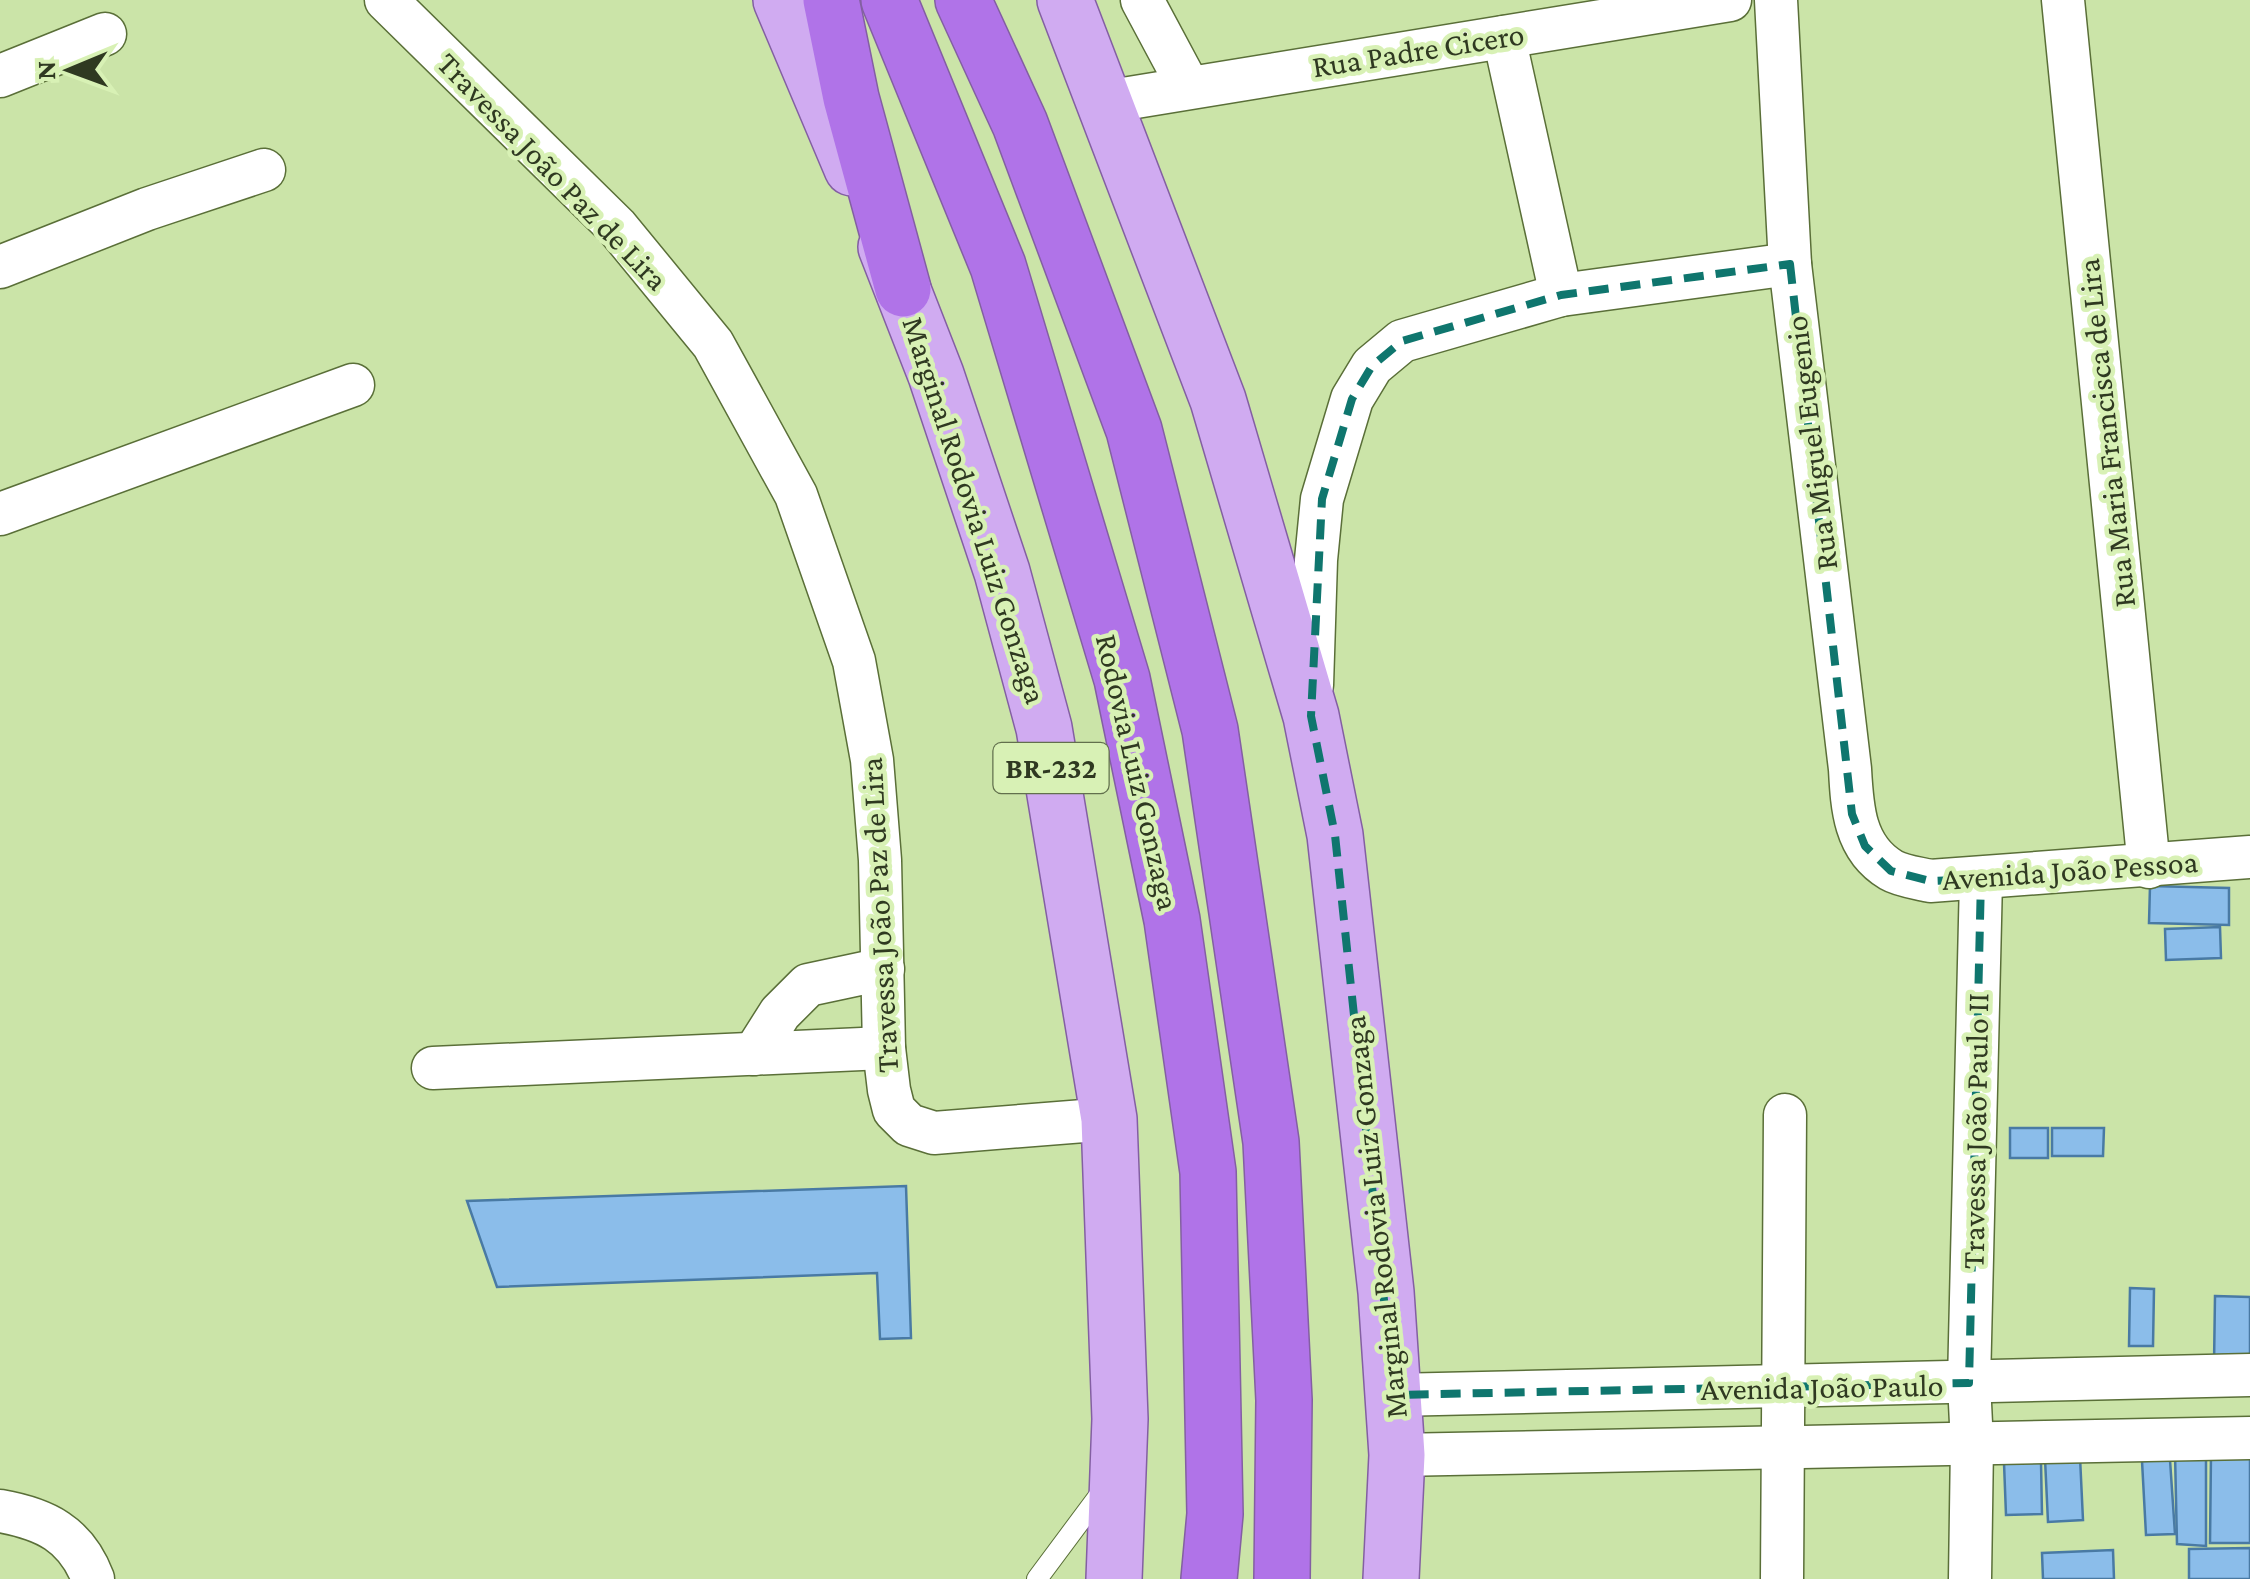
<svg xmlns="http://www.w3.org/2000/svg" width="2250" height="1579" font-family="'Crimson Pro',serif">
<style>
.building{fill:#8bbdea;stroke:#497aa4;stroke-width:2.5}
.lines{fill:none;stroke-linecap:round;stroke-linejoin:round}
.lane-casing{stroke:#5a6f38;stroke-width:22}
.street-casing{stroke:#5a6f38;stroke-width:45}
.primary-casing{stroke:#835fa2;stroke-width:58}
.highway-casing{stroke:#835fa2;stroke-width:58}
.lane{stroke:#fff;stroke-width:20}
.street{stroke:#fff;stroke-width:42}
.primary{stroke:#d0abf1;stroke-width:55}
.highway{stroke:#b073e8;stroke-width:55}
.marked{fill:none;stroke:#0f766e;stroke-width:8;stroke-dasharray:20 12;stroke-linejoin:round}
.labels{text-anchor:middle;stroke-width:9;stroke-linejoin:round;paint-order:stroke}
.shield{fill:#d8f1b5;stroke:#62704d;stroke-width:2.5}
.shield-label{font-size:30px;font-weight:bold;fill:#2f3921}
.street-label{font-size:32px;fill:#2f3921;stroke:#d8f1b5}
</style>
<rect width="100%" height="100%" fill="#cbe4a8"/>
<g class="building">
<path d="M2150 886 2229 888V925L2149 923Z"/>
<path d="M2220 927 2221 958 2166 960 2165 929Z"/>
<rect x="2010" y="1128" width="38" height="30"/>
<path d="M2052 1128H2104L2103 1156H2052Z"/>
<path d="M906 1186 911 1338 880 1339 877 1273 497 1287 467 1201Z"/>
<path d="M2130 1288 2154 1289 2153 1346H2129Z"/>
<path d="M2215 1296 2250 1297V1366L2214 1365Z"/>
<path d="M2175 1453H2206V1546L2177 1544Z"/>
<path d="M2211 1454 2250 1455V1543H2210Z"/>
<path d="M2080 1457 2083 1520 2048 1522 2045 1459Z"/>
<path d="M2170 1460 2175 1534 2146 1535 2142 1461Z"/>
<path d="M2041 1462 2042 1514 2006 1515 2004 1463Z"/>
<path d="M2250 1548V1579H2189V1549Z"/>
<path d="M2113 1550 2114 1579H2043L2042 1553Z"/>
</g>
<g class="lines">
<defs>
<path id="lane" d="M1037 1579 1104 1489"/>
<g id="street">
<path d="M386 0 617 227 713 344 796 495 854 661 872 760 880 860 884 1048 889 1090 894 1110 909 1125 934 1133 1109 1119"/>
<path d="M1142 0 1188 86"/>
<path d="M1776 0 1790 264 1850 769C1852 807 1854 848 1891 870 1901 876 1918 878 1930 881L2250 857"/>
<path d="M2063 0 2149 867"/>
<path d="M1504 37 1561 295"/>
<path d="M0 76 105 34"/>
<path d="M1105 102 1730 0"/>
<path d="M0 267 147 209 264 170"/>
<path d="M0 514 353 385"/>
<path d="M1312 685 1316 560 1322 499 1352 399 1372 366 1402 341 1561 295 1790 264"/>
<path d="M754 1054 780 1013 808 985 883 969"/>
<path d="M433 1068 884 1048"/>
<path d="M1394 1395 2250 1375"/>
<path d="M1397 1455 2250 1438"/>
<path d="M0 1511C45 1519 76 1534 93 1579"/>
<path d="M1782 1579 1785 1115"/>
<path d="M1970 1579 1972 1444 1969 1383 1981 879"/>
</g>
<g id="primary">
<path d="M781 0 852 168"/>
<path d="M1065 0 1218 400 1311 716 1335 835 1386 1292 1397 1455 1391 1579"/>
<path d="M886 247 936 375 1002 572 1044 728 1109 1119 1120 1419 1114 1579"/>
</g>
<g id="highway">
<path d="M831 0 851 98 903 289"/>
<path d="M889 0 998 266 1122 679 1172 920 1208 1172 1215 1514 1209 1579"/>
<path d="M963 0 1020 124 1134 430 1210 730 1271 1142 1284 1400 1282 1579"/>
</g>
</defs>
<use href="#lane" class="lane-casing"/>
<use href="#street" class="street-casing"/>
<use href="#primary" class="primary-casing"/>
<use href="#highway" class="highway-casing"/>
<use href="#lane" class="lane"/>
<use href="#street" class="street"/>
<use href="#primary" class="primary"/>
<use href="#highway" class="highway"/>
</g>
<path class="marked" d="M1790 264 1852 814 1865 846 1891 871 1930 881 1981 879 1969 1383 1394 1395 1335 835 1311 716 1322 499 1352 399 1372 366 1402 341 1561 295Z"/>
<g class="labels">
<rect class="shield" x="993.5" y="743" width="115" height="50" rx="8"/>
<g class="shield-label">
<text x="1051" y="778">BR-232</text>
</g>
<g class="street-label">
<text transform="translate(1418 50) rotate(-9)" y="11">Rua Padre Cicero</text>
<text transform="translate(553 171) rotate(46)" y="11">Travessa João Paz de Lira</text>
<text transform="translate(2106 433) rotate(-96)" y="11">Rua Maria Francisca de Lira</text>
<text transform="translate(1811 443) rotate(-97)" y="11">Rua Miguel Eugenio</text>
<text transform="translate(975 510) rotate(72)" y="11">Marginal Rodovia Luiz Gonzaga</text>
<text transform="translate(1138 772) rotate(77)" y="11">Rodovia Luiz Gonzaga</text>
<text transform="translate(2070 870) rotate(-4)" y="11">Avenida João Pessoa</text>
<text transform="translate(879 915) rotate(-93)" y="11">Travessa João Paz de Lira</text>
<text transform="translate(1975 1131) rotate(-89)" y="11">Travessa João Paulo II</text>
<text transform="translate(1375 1217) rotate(-96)" y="11">Marginal Rodovia Luiz Gonzaga</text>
<text transform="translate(1822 1387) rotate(-1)" y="11">Avenida João Paulo</text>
</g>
</g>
<g transform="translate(70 70) rotate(269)" stroke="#d8f1b5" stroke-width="8" paint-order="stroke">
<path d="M0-8L18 38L0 25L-18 38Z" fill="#2f3921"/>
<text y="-15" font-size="28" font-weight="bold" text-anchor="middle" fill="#2f3921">N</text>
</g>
</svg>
